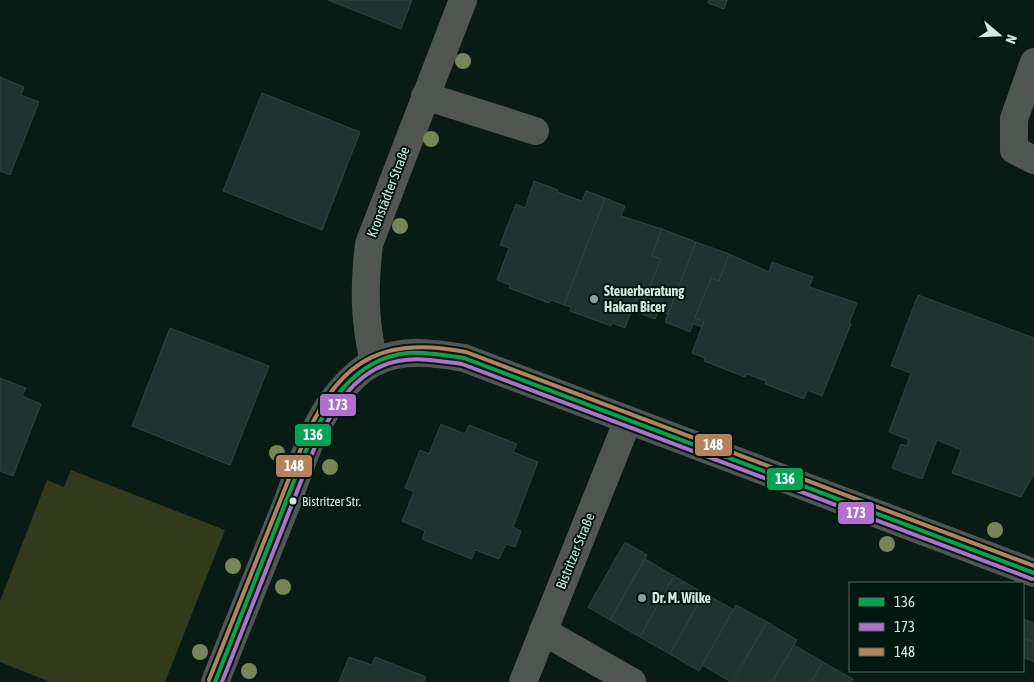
<svg xmlns="http://www.w3.org/2000/svg" width="1034" height="682" font-family="'Asap Condensed',sans-serif">
<style>
.green{fill:#323a1b}
.building{fill:#1f3430;stroke:#33433f}
.lines{fill:none;stroke-linecap:round;stroke-linejoin:round}
.minor{stroke:#505752;stroke-width:28}
.bus-1-casing{stroke:#001810;stroke-width:8}
.bus-2-casing{stroke:#001810;stroke-width:8}
.bus-3-casing{stroke:#001810;stroke-width:8}
.bus-1{stroke:#00a651;stroke-width:4}
.bus-2{stroke:#b36fd0;stroke-width:4}
.bus-3{stroke:#b6815c;stroke-width:4}
.tree{fill:#758758}
.poi-dot{fill:#8da099;stroke:#001810;stroke-width:2}
.bus-dot{fill:#d5e8e0;stroke:#001810;stroke-width:2}
.labels{text-anchor:middle;stroke-width:4;stroke-linejoin:round;paint-order:stroke}
.bus-label{font-size:13px;fill:#d5e8e0;stroke:#001810;text-anchor:start}
.street-label{font-size:14px;fill:#d5e8e0;stroke:#001810}
.poi-label{font-size:14px;font-weight:bold;fill:#d5e8e0;stroke:#001810;text-anchor:start}
.line-badge{stroke:#001810;stroke-width:2}
.badge-label{font-size:14px;text-anchor:middle;font-weight:bold;fill:#fff}
</style>
<rect width="100%" height="100%" fill="#081b15"/>
<path class="green" d="M71 470 225 530 165 682H50L0 662V601L47 480 64 487Z"/>
<g class="building">
<path d="M328 0H412L401 29Z"/>
<path d="M709 0H727L724 9 708 3Z"/>
<path d="M0 77 24 87 21 95 39 102 10 175 0 171Z"/>
<path d="M262 93 360 132 322 230 223 191Z"/>
<path d="M534 181 558 190 557 192 582 201 586 191 605 198 564 305 551 300 549 303 509 288 510 285 497 280 509 248 500 245 516 204 525 208Z"/>
<path d="M605 198 625 206 621 216 662 229 652 256 661 259 645 299 637 296 625 328 612 323 611 326 570 311 571 307 564 305Z"/>
<path d="M662 229 696 242 668 314 658 311 655 319 631 310 637 296 645 299 661 259 652 256Z"/>
<path d="M696 242 729 254 719 281 711 278 695 318 704 321 702 327 693 324 690 332 665 322Z"/>
<path d="M729 254 769 272 772 262 813 277 809 287 857 303 849 323 851 324 822 396 807 390 804 399 765 384 766 381 746 374 745 377 704 361 705 358 692 353 704 321 695 318 711 278 719 281Z"/>
<path d="M918 295 1034 338V474L1021 497 952 473 961 450 937 440 922 479 892 468 901 444 907 446 909 440 889 432 911 373 891 366Z"/>
<path d="M170 328 269 366 230 465 132 426Z"/>
<path d="M0 378 26 388 22 396 41 404 13 476 0 471Z"/>
<path d="M441 424 465 434 469 425 517 444 513 452 538 462 513 527 521 531 515 547 506 544 499 559 475 550 472 559 422 539 425 531 402 521 414 492 405 488 420 450 429 454Z"/>
<path d="M625 542 647 555 610 620 588 607Z"/>
<path d="M645 559 674 576 640 637 610 620Z"/>
<path d="M674 576 704 593 670 654 640 637Z"/>
<path d="M704 593 734 610 699 671 670 654Z"/>
<path d="M736 605 767 622 731 682 702 665Z"/>
<path d="M1023 619 1034 623V642L1023 638Z"/>
<path d="M767 622 797 640 794 645 772 682H733Z"/>
<path d="M1023 638 1034 642V662L1023 657Z"/>
<path d="M794 645 823 662 811 682H772Z"/>
<path d="M349 657 372 665 375 657 426 677 424 682H339Z"/>
<path d="M823 662 853 679 851 682H811Z"/>
</g>
<g class="lines">
<g class="minor">
<path d="M1034 62 1014 119V150L1034 160"/>
<path d="M425 96 535 131"/>
<path d="M374 362C364 319 364 288 369 244L463 0"/>
<path d="M543 631 632 682"/>
<path d="M215 682C239 622 263 562 287 503 299 471 310 435 329 406 339 391 359 369 375 362 403 348 435 353 464 358L1034 573"/>
<path d="M523 682 628 420"/>
</g>
<defs>
<path id="bus-1" d="M215 682 305 453C324 408 353 359 407 353 426 352 445 355 464 358L1034 573"/>
<path id="bus-2" d="M222 682 311 456C328 416 352 370 398 361 419 357 441 361 462 364L1032 579"/>
<path id="bus-3" d="M209 680 300 451C334 367 373 334 466 352L1034 566"/>
</defs>
<use href="#bus-1" class="bus-1-casing"/>
<use href="#bus-2" class="bus-2-casing"/>
<use href="#bus-3" class="bus-3-casing"/>
<use href="#bus-1" class="bus-1"/>
<use href="#bus-2" class="bus-2"/>
<use href="#bus-3" class="bus-3"/>
</g>
<g class="tree">
<circle cx="463" cy="61" r="8"/>
<circle cx="431" cy="139" r="8"/>
<circle cx="400" cy="226" r="8"/>
<circle cx="277" cy="453" r="8"/>
<circle cx="330" cy="467" r="8"/>
<circle cx="995" cy="530" r="8"/>
<circle cx="887" cy="544" r="8"/>
<circle cx="233" cy="566" r="8"/>
<circle cx="283" cy="587" r="8"/>
<circle cx="200" cy="652" r="8"/>
<circle cx="249" cy="671" r="8"/>
</g>
<g class="poi-dot">
<circle cx="594" cy="299" r="5"/>
<circle cx="642" cy="598" r="5"/>
</g>
<circle class="bus-dot" cx="293" cy="501" r="4.5"/>
<g class="labels">
<g class="bus-label">
<text x="302" y="506">Bistritzer Str.</text>
</g>
<g class="street-label">
<text transform="translate(388 192) rotate(-69)" y="5">Kronstädter Straße</text>
<text transform="translate(575 551) rotate(-68)" y="5">Bistritzer Straße</text>
</g>
<g class="poi-label">
<text x="604" y="296">Steuerberatung<tspan x="604" dy="16">Hakan Bicer</tspan></text>
<text x="652" y="603">Dr. M. Wilke</text>
</g>
</g>
<g class="line-badge">
<rect x="319" y="393" width="38" height="24" rx="5" fill="#b36fd0"/>
<rect x="294" y="423" width="38" height="24" rx="5" fill="#00a651"/>
<rect x="694" y="433" width="39" height="24" rx="5" fill="#b6815c"/>
<rect x="275" y="454" width="38" height="24" rx="5" fill="#b6815c"/>
<rect x="766" y="467" width="38" height="24" rx="5" fill="#00a651"/>
<rect x="837" y="501" width="38" height="24" rx="5" fill="#b36fd0"/>
</g>
<g class="badge-label">
<text x="338" y="410">173</text>
<text x="313" y="440">136</text>
<text x="713" y="450">148</text>
<text x="294" y="471">148</text>
<text x="785" y="484">136</text>
<text x="856" y="518">173</text>
</g>
<rect x="849" y="582" width="175" height="90" fill="#001810" stroke="#556b63"/>
<rect x="859" y="598" width="25" height="8" fill="#00a651" stroke="#556b63"/>
<text x="894" y="607" font-size="15" fill="#d5e8e0">136</text>
<rect x="859" y="623" width="25" height="8" fill="#b36fd0" stroke="#556b63"/>
<text x="894" y="632" font-size="15" fill="#d5e8e0">173</text>
<rect x="859" y="648" width="25" height="8" fill="#b6815c" stroke="#556b63"/>
<text x="894" y="657" font-size="15" fill="#d5e8e0">148</text>
<g transform="translate(999 35) rotate(109)" stroke="#001810" stroke-width="4" paint-order="stroke">
<path d="M0-4L9 19L0 12L-9 19Z" fill="#d5e8e0"/>
<text y="-8" font-size="14" font-weight="bold" text-anchor="middle" fill="#d5e8e0">N</text>
</g>
</svg>
